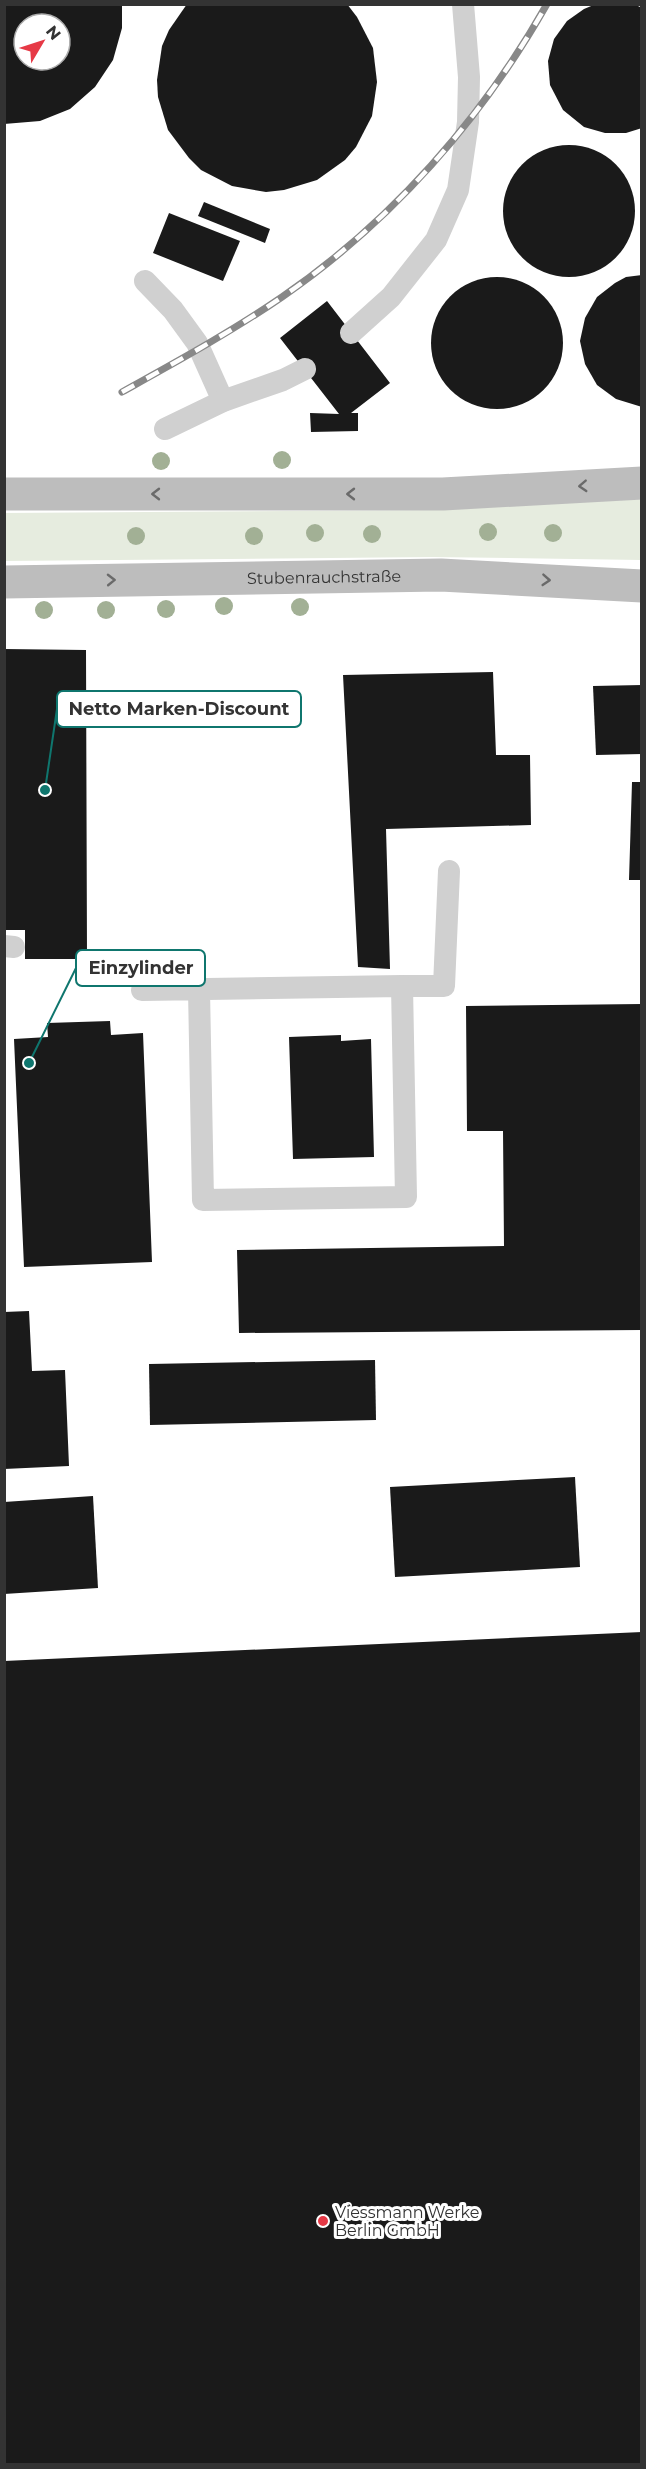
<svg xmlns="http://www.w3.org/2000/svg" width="646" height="2469" font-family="Montserrat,sans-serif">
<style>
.green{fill:#e6ecdf}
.building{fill:#1a1a1a;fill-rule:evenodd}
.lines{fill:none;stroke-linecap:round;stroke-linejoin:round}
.lane{stroke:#d0d0d0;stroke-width:22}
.secondary{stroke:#bdbdbd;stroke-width:33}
.rail-casing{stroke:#888;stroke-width:7}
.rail{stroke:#fff;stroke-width:4.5;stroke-dasharray:14;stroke-linecap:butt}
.tree{fill:#a2b095}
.oneway{stroke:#6a6a6a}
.poi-dot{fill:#e63946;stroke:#fff;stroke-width:2}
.labels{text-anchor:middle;stroke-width:6;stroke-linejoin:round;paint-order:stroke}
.street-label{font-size:16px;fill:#333;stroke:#fff}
.poi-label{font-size:16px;fill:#333;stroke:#fff;text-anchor:start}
.leader{fill:none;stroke:#0f766e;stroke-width:2}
.callout-dot{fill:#0f766e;stroke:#fff;stroke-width:2}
.callout{fill:#fff;stroke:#0f766e;stroke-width:2}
.callout-label{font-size:18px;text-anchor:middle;font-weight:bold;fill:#333}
</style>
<rect width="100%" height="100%" fill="#fff"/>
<path class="green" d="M641 499V560L432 557 5 561 4 513 434 510Z"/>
<g class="building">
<path d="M4 4H122V28L113 60 95 87 70 109 40 121 4 124ZM24 24H60V60H24Z"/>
<path d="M187 4H347L357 17 373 48 377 82 372 116 356 147 345 160 317 180 284 190 266 192 232 186 201 170 189 158 168 130 158 97 157 80 162 46 169 30Z"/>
<path d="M596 4H634L642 8V128L626 133H605L584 127 563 110 550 85 548 61 554 39 567 21 584 9Z"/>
<circle cx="569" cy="211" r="66"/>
<path d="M204 202 270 229 265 243 198 216Z"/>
<path d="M169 213 240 241 223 281 153 253Z"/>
<path d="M642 275V407L616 399 597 385 585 364 580 341 585 318 597 297 615 283 626 277Z"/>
<circle cx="497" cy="343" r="66"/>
<path d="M327 301 390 383 351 413H358V431L311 432 310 413 339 414 280 338Z"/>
<path d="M4 649 86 650 87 959H25V930H4Z"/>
<path d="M493 672 496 755H530L531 825 386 829 390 969 358 967 343 675Z"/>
<path d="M642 685V754L596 755 593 686Z"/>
<path d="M632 782H642V880H629Z"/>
<path d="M642 1004V1330L239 1333 237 1250 504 1246 503 1131H467L466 1006Z"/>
<path d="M110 1021 111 1035 143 1033 152 1262 24 1267 14 1039 48 1037 47 1023Z"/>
<path d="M341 1035V1041L371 1039 374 1157 293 1159 289 1037Z"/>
<path d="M29 1311 32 1371 65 1370 69 1466 4 1469V1312Z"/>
<path d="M375 1360 376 1420 150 1425 149 1364Z"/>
<path d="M575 1477 580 1567 395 1577 390 1487Z"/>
<path d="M93 1496 98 1588 4 1594V1502Z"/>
<path d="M642 1632V2464H4V1661Z"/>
</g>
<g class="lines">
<g class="lane">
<path d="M145 281 173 310 197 343 223 401"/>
<path d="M351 333 391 297 436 240 458 190 468 122 469 77 463 4"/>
<path d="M165 429 223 401 283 380 305 369"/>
<path d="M4 946 14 947"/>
<path d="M402 986H444L449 871"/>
<path d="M142 990 402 986 406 1197 203 1200 199 990"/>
</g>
<g class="secondary">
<path d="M4 494H443L642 483"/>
<path id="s1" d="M4 582 441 575 642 586"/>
</g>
<defs>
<path id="rail" d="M122 392C176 362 231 332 282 297 391 222 482 119 547 4"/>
</defs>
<use href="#rail" class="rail-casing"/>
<use href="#rail" class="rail"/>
</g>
<g class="tree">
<circle cx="282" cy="460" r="9"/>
<circle cx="161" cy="461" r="9"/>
<circle cx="488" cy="532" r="9"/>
<circle cx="315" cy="533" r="9"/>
<circle cx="553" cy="533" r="9"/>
<circle cx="372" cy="534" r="9"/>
<circle cx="136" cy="536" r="9"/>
<circle cx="254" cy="536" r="9"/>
<circle cx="224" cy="606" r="9"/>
<circle cx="300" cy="607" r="9"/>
<circle cx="166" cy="609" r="9"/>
<circle cx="44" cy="610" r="9"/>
<circle cx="106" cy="610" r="9"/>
</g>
<defs><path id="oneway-chevron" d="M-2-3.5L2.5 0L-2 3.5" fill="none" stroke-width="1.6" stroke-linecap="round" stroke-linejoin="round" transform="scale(1.5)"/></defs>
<g class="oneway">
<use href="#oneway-chevron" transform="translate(583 486) rotate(177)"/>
<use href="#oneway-chevron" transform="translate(156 494) rotate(180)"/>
<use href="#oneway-chevron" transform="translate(351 494) rotate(180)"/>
<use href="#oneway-chevron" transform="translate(111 580) rotate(-1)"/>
<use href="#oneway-chevron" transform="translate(546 580) rotate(4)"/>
</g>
<circle class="poi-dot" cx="323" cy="2221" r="6"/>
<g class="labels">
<g class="street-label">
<text dy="6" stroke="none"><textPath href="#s1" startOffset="320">Stubenrauchstraße</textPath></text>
</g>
<g class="poi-label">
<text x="335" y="2218">Viessmann Werke<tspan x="335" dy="18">Berlin GmbH</tspan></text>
</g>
</g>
<path class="leader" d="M45 790L57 709M29 1063L76 968"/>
<g class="callout-dot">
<circle cx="45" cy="790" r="6"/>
<circle cx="29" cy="1063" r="6"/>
</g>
<g class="callout">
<rect x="57" y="691" width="244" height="36" rx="6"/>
<rect x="76" y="950" width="129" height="36" rx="6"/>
</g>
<g class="callout-label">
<text x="179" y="715">Netto Marken-Discount</text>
<text x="141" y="974">Einzylinder</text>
</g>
<rect width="646" height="2469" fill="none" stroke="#333333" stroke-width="12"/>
<g transform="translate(42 42) rotate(51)"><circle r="28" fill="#ffffff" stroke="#adadad" stroke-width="1.5"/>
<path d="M0-4.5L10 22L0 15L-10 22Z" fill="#e63946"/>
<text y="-9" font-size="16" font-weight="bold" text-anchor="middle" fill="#333333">N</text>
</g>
</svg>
